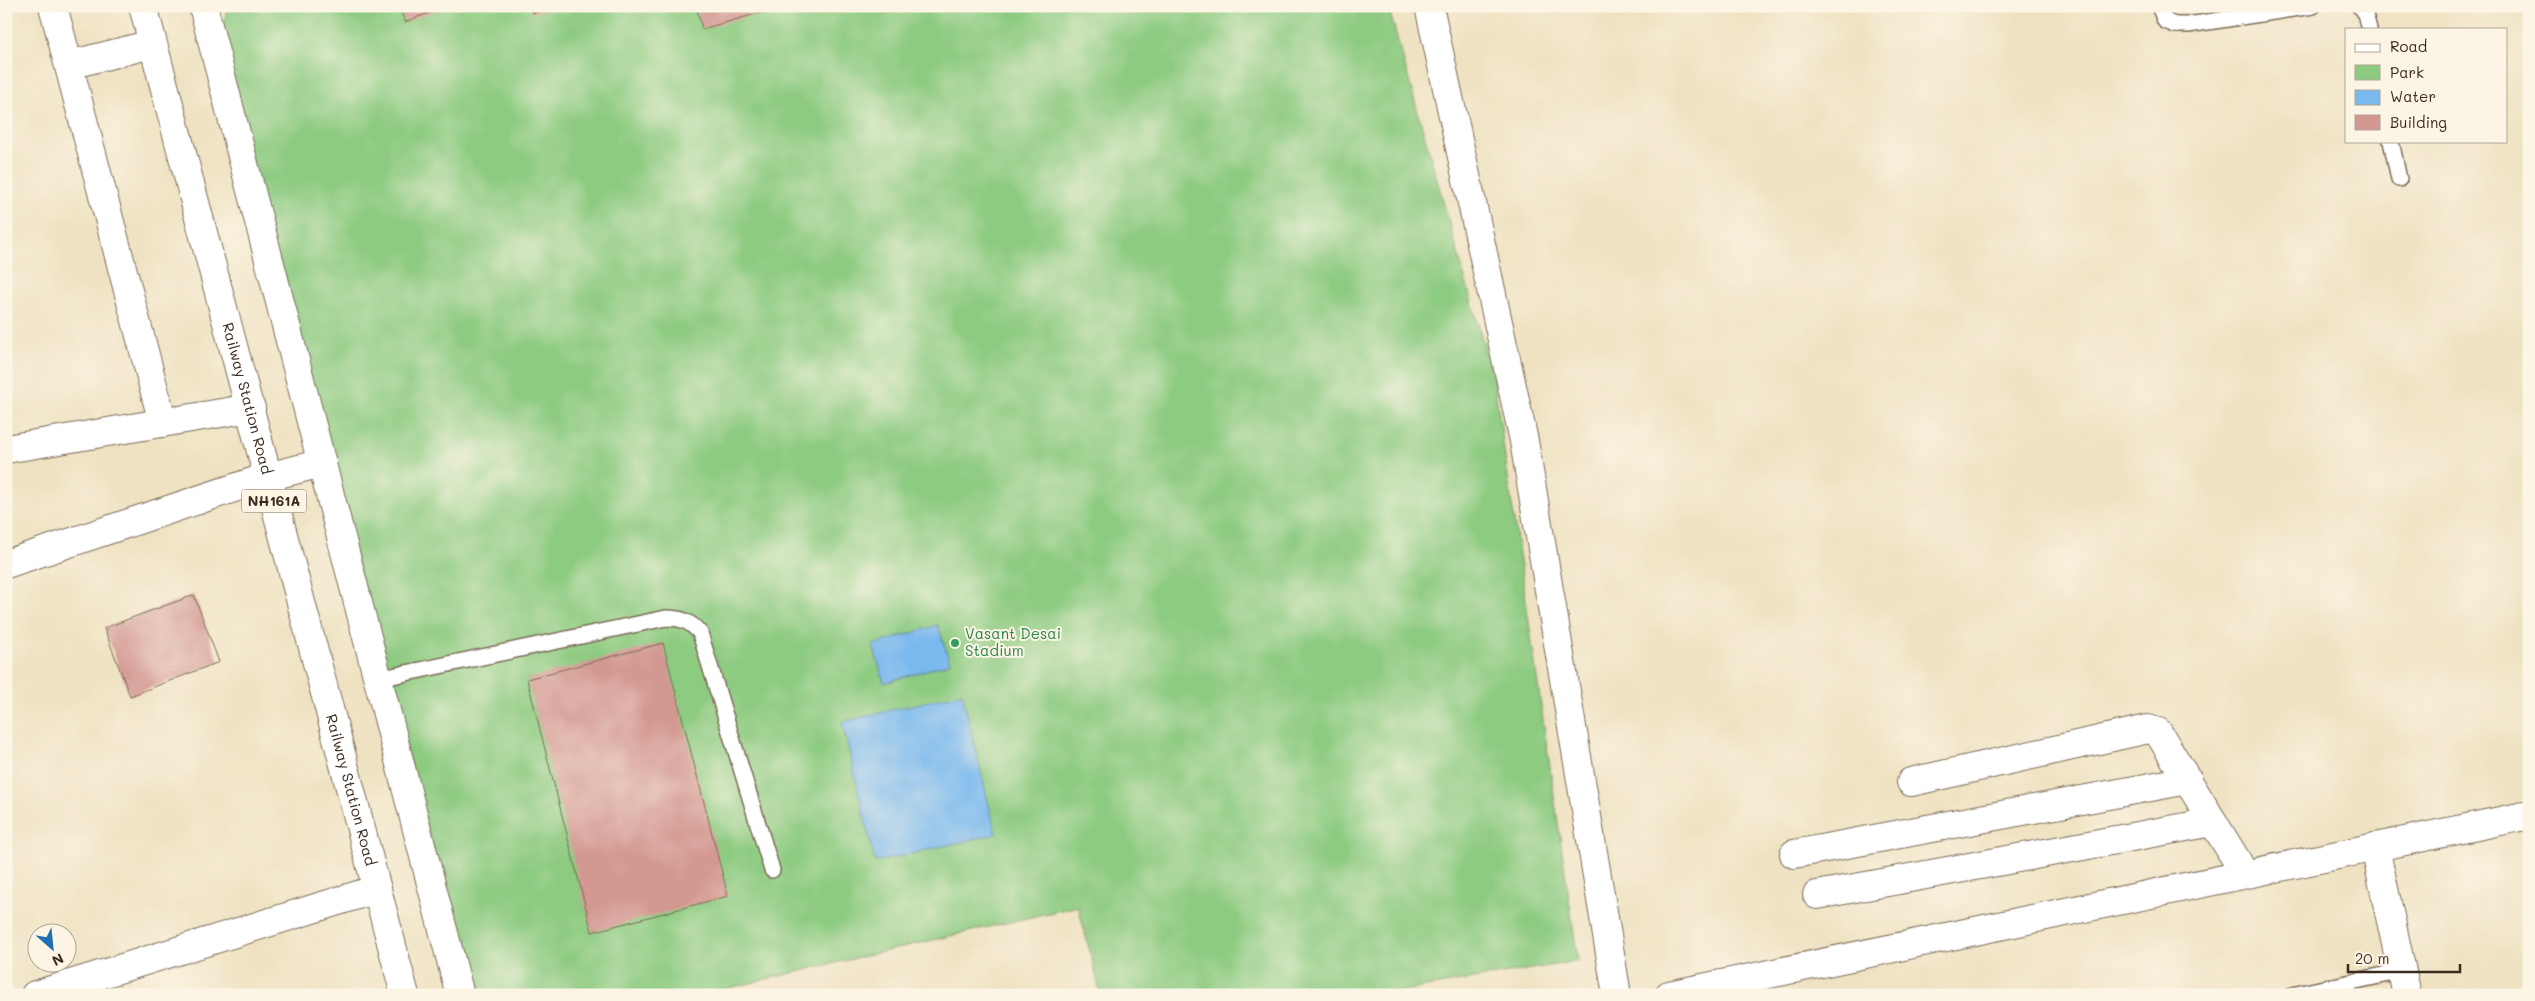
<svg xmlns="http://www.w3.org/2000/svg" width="2535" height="1001" font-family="Mali,sans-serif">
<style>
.green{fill:#8dcb81;stroke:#647a50}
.water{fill:#7ab9ee;stroke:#5a7286}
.building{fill:#d39892}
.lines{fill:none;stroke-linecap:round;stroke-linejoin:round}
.lane-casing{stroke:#7a6a57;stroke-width:18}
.street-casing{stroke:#7a6a57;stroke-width:30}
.secondary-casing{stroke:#7a6a57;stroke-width:30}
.highway-casing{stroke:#7a6a57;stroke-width:30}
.lane{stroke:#fff;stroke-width:15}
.street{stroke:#fff;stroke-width:28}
.secondary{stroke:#fff;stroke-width:28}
.highway{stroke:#fff;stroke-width:28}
.leisure-dot{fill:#2e9e5b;stroke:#fcf5e5;stroke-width:2}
.labels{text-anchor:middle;stroke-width:4;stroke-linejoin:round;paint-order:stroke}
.shield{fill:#fcf5e5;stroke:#75675a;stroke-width:1}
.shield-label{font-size:14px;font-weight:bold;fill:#3b2a1e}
.street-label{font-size:15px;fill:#3b2a1e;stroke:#fcf5e5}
.leisure-label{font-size:15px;fill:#27864d;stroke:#fcf5e5;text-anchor:start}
</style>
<rect width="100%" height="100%" fill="#fcf5e5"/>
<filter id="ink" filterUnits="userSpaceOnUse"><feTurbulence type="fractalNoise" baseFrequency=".02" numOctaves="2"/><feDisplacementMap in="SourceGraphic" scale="10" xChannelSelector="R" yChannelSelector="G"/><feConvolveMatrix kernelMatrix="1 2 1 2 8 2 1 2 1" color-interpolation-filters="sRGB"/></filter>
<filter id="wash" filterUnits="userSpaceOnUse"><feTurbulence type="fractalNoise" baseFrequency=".0096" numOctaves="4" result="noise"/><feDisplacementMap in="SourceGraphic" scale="20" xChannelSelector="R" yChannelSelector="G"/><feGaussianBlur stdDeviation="1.12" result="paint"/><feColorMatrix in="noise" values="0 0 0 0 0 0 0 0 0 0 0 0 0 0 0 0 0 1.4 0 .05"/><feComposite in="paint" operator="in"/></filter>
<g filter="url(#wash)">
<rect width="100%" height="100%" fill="#efe2c2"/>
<path class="green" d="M228 6H1388L1494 381 1578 961 1380 995H1101L1078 906 699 995H471L219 39Z"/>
<g class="water">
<path d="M938 625 950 663 884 683 873 645Z"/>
<path d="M962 693 996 834 875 862 842 722Z"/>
</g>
<g id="blocks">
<g class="building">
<path d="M399 6H447L405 22Z"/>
<path d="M530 6H556V7L532 13Z"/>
<path d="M696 6H781V7L702 29Z"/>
<path d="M194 595 219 662 130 696 104 628Z"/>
<path d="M663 643 728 896 592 932 527 679Z"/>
</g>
</g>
</g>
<g filter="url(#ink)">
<use href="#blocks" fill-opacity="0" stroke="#7a6a57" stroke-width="1"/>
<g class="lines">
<defs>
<g id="lane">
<path d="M2159 6 2165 21 2175 25H2188L2313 6"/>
<path d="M2359 6 2364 10 2369 29"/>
<path d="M2391 141 2399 179"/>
<path d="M378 679 666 618C681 618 690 621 700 633L772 870"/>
<path d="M2292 995 2402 971"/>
</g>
<g id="street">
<path d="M53 6 163 423"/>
<path d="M69 65 152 44"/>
<path d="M6 449 251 408"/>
<path d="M6 564 267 477 322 463"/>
<path d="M1911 782 2148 729 2158 732 2245 874"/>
<path d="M2375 847 2407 995"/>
<path d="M1794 854 2188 780"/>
<path d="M1817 895 2213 822"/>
<path d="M35 995 377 889"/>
<path d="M1669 995 2529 815"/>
</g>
<path id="secondary" d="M1429 6 1524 441 1617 995"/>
<g id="highway">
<path id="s1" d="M143 6 405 995"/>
<path d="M203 6 460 995"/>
</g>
</defs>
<use href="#lane" class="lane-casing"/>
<use href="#street" class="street-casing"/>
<use href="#secondary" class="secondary-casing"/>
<use href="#highway" class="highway-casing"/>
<use href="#lane" class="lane"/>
<use href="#street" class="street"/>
<use href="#secondary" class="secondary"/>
<use href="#highway" class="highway"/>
</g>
</g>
<circle class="leisure-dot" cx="955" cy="643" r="5"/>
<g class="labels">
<rect class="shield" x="241.5" y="489.5" width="65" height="23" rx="4"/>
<g class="shield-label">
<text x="274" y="506">NH161A</text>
</g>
<g class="street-label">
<text dy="5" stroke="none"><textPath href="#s1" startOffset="406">Railway Station Road</textPath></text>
<text dy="5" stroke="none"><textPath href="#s1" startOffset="811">Railway Station Road</textPath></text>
</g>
<g class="leisure-label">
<text x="965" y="639">Vasant Desai<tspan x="965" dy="17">Stadium</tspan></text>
</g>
</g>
<rect width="2535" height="1001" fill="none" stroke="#fcf5e5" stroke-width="25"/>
<rect x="2345" y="28" width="162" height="115" fill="#fcf5e5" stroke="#afa495"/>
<rect x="2355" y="44" width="25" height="8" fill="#ffffff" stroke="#afa495"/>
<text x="2390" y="52" font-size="15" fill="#3b2a1e">Road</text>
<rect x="2355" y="65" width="25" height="15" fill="#8dcb81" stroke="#afa495"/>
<text x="2390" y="78" font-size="15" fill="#3b2a1e">Park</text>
<rect x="2355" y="90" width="25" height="15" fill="#7ab9ee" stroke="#afa495"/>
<text x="2390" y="102" font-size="15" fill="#3b2a1e">Water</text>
<rect x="2355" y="115" width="25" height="15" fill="#d39892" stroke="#afa495"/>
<text x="2390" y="128" font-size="15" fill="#3b2a1e">Building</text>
<g transform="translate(52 948) rotate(153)"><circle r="24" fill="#fcf5e5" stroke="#afa495"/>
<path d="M0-4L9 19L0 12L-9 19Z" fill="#1f6fb2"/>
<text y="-8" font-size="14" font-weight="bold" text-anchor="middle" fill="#3b2a1e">N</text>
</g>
<path d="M2348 964v8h112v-8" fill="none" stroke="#3b2a1e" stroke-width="2.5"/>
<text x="2355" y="964" font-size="15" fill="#3b2a1e" stroke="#fcf5e5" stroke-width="4" paint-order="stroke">20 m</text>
</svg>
